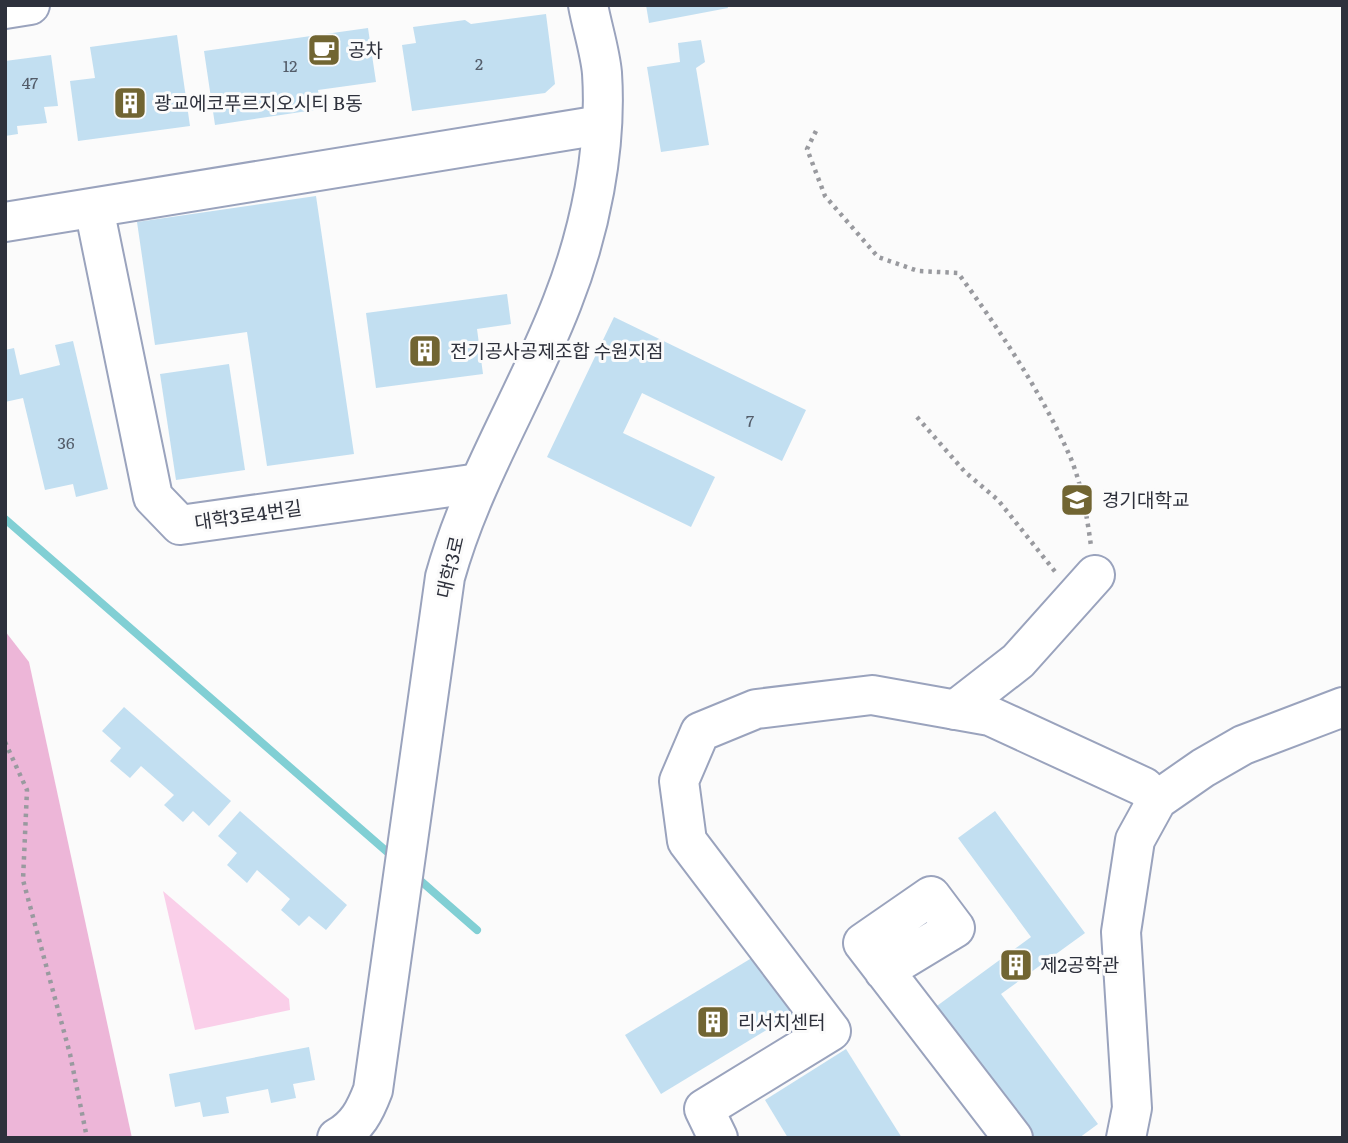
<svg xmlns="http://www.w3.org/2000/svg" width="1348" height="1143" font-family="Literata,'Noto Sans KR',serif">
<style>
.green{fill:#facfe9}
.forest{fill:#edb6d8}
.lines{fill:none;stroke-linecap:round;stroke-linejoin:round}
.stream{stroke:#81cfd4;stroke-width:8}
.building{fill:#c2dff1}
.minor-casing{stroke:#9aa3bd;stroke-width:42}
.path{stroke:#999a9f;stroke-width:4.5;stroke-dasharray:3.5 5;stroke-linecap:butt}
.minor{stroke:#fff;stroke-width:38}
.labels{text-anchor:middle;stroke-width:6;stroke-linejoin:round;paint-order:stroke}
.number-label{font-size:16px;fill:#535c69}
.poi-label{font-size:19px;fill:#2e313c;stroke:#fbfbfb;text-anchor:start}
.street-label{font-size:19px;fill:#2e313c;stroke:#fbfbfb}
</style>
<rect width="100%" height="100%" fill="#fbfbfb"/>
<path class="green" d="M163 891 289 999 290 1010 195 1030Z"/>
<path class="forest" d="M5 631 29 662 132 1138H5Z"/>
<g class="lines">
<g class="stream">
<path d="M5 519 393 857"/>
<path d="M414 875 477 930"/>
</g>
</g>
<g class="building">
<path d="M646 5H727L728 8 649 23Z"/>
<path d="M546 14 555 84 545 93 412 111 402 45 416 43 413 27 465 20 471 24Z"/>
<path d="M368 28 376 82 318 90 321 109 215 125 204 51Z"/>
<path d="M177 35 190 126 78 141 70 81 95 78 90 47Z"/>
<path d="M701 40 705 62 696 68 709 145 661 152 647 67 680 62 678 43Z"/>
<path d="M51 55 58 106 44 107 47 123 17 126 18 134 5 136V61Z"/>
<path d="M316 196 354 454 267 466 247 332 155 345 137 222Z"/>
<path d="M507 294 511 324 477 329 483 374 376 388 366 313Z"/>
<path d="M614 317 806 410 782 461 642 393 623 433 715 477 691 527 547 457Z"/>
<path d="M73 341 108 489 76 497 73 484 45 490 23 398 5 402V350L14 348 20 375 60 365 55 345Z"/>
<path d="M229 364 245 470 176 480 160 374Z"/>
<path d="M124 707 231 801 209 826 193 811 183 822 164 805 174 795 141 766 130 778 110 761 121 748 102 731Z"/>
<path d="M240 811 347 905 326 930 309 916 299 926 281 910 290 899 257 870 247 883 227 865 237 853 218 836Z"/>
<path d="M995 811 1085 933 1001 994 1098 1124 1079 1138H1023L930 1011 1031 937 958 838Z"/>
<path d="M765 950 801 1009 661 1094 625 1035Z"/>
<path d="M309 1047 315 1080 293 1084 296 1098 271 1103 268 1089 226 1097 229 1113 203 1117 200 1102 175 1107 169 1074Z"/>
<path d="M846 1049 902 1138H788L765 1100Z"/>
</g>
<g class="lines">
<defs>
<g id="minor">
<path d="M5 9 30 5"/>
<path d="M94 208 153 497 180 525 479 483"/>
<path d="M5 222 601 125"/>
<path d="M955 710 1018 661 1095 575"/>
<path d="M884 971 955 928 931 896 863 943 1013 1138"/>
<path d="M337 1138C357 1127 365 1111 373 1090L445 577C472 480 526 396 562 303 590 232 607 149 602 73 600 51 592 27 588 5"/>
<path d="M718 1138 704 1109 831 1031 687 841 679 781 700 732 756 709 872 695 990 716 1144 787 1157 800"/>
<path d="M1126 1138 1132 1108 1121 932 1135 840 1157 800 1203 768 1243 745 1343 707"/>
</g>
</defs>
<use href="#minor" class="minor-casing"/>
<g class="path">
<path d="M816 131 807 149 825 196 878 257 918 271 958 273C997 326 1041 392 1068 452 1081 480 1087 516 1091 546"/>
<path d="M917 417 965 472 998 500 1057 574"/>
<path d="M5 742 27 790 23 880 70 1054 87 1138"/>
</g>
<use href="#minor" class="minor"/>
</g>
<defs>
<symbol id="cafe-square" viewBox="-11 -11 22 22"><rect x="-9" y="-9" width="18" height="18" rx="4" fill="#716532" stroke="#fbfbfb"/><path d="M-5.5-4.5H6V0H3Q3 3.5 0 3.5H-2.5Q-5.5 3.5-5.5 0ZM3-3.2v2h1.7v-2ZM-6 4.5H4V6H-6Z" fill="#fff"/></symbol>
<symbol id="building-square" viewBox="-11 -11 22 22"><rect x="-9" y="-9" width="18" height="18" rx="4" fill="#716532" stroke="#fbfbfb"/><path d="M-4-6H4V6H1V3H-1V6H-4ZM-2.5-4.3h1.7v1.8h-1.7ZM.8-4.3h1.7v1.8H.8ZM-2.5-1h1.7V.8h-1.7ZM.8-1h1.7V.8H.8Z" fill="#fff"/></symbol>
<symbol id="university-square" viewBox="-11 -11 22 22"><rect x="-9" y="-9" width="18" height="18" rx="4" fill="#716532" stroke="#fbfbfb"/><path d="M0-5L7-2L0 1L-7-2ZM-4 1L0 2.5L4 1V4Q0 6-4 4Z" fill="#fff"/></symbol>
</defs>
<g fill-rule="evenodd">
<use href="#cafe-square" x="305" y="31" width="38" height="38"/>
<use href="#building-square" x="111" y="84" width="38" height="38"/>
<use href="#building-square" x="406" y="332" width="38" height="38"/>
<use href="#university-square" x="1058" y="481" width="38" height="38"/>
<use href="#building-square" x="997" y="946" width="38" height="38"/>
<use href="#building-square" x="694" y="1003" width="38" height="38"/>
</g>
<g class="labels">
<g class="number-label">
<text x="479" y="70">2</text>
<text x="290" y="72">12</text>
<text x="30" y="89">47</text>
<text x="750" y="427">7</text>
<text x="66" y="449">36</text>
</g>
<g class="poi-label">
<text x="348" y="57">공차</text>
<text x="154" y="110">광교에코푸르지오시티 B동</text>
<text x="450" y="358">전기공사공제조합 수원지점</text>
<text x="1102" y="507">경기대학교</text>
<text x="1040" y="972">제2공학관</text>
<text x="738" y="1029">리서치센터</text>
</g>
<g class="street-label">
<text transform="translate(248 515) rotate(-8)" y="7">대학3로4번길</text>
<text transform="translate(450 567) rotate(-77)" y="7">대학3로</text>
</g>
</g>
<rect width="1348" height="1143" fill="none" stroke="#2e313c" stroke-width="14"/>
</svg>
